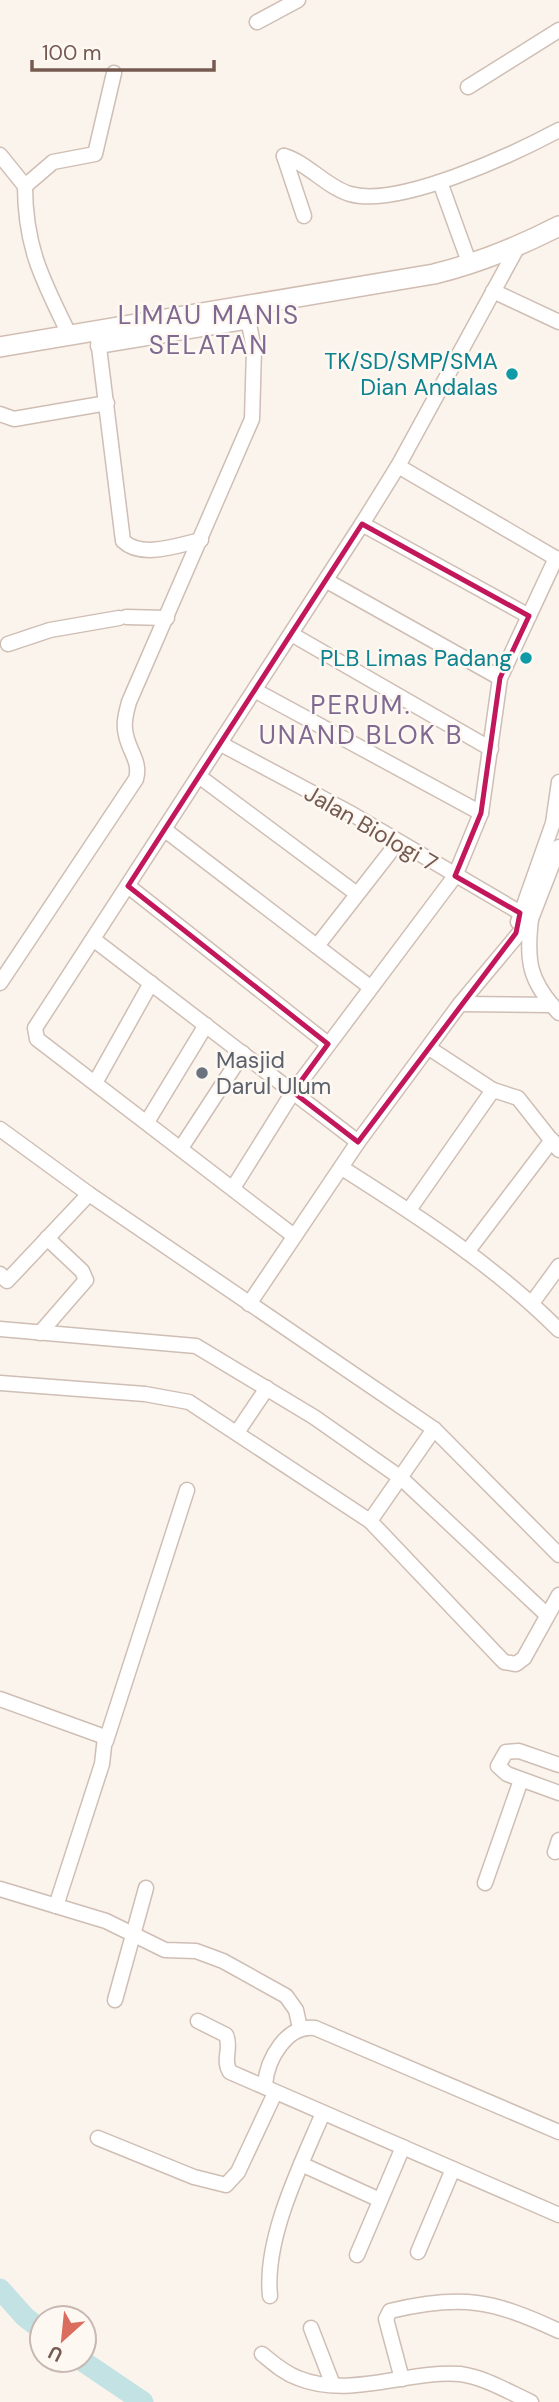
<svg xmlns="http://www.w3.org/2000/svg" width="559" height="2402" font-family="'DM Sans',sans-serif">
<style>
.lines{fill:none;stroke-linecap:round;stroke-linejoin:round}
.river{stroke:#c2e2e4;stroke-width:21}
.street-casing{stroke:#cfbeb4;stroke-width:17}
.secondary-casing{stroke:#d2bdb2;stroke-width:22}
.street{stroke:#fff;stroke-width:14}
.secondary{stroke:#fff;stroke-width:19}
.marked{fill:none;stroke:#c2185b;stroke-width:5;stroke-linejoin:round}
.culture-dot{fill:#0f9aa8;stroke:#fef8f3;stroke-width:2.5}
.worship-dot{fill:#6b7280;stroke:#fef8f3;stroke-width:2.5}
.labels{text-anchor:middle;stroke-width:5;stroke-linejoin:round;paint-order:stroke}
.culture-label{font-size:23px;fill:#0d838f;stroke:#fef8f3;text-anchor:end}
.street-label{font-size:23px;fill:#755a50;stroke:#fef8f3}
.worship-label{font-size:23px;fill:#5b616d;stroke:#fef8f3;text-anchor:start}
.quarter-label{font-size:26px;letter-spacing:2px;fill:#7f6990;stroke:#fef8f3}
</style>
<rect width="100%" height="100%" fill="#fbf4ec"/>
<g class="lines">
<g class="river">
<path d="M0 2289 25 2317 42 2330"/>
<path d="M81 2360 143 2402"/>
</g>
<defs>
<g id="street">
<path d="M257 22 298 0"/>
<path d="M468 87 559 30"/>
<path d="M0 155 25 186"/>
<path d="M284 156C308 163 326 187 350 194 399 208 514 154 559 130"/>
<path d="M284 156 304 216"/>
<path d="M440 182 470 265"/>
<path d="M493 291 559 322"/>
<path d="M97 331 123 541C142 559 178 545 201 540"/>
<path d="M70 336C43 281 25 248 25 186L53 162 95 154 114 73"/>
<path d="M98 346 250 321"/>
<path d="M0 414 14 419 107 403"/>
<path d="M398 466 559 560"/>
<path d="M362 524 529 616"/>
<path d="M327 581 500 678"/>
<path d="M126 617 167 618"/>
<path d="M293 635 491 749"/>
<path d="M8 644 50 630 119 618"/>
<path d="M256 691 481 813"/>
<path d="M221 744 352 814 531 919C526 961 529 981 559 1013"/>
<path d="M200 777 357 894"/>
<path d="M165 830 370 987"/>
<path d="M128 886 328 1044"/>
<path d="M518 922 553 823 559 782"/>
<path d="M93 939 358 1142"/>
<path d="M317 946 398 842"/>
<path d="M0 983 136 779C141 762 129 751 126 735 123 724 126 713 129 702L252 419 254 349 245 304"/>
<path d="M460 1004 552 1005"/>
<path d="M429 1048 493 1090"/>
<path d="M95 1083 151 983"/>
<path d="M147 1122 206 1025"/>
<path d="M0 1129 89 1194 434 1429 559 1555"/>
<path d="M181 1148 243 1053"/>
<path d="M342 1168C418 1216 495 1266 559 1330"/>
<path d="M233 1188 293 1092 455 876 481 813 500 678 556 558"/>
<path d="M409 1210 493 1090 518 1098 559 1150"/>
<path d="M294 1236 37 1039 35 1028 362 524 398 466 517 248"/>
<path d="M467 1252 552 1140"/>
<path d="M0 1274 7 1281 89 1194"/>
<path d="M532 1303 559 1266"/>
<path d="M249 1304 358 1142 460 1004 531 919 559 847"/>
<path d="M0 1329 196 1346 314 1417 401 1478 547 1615"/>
<path d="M40 1333 86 1280 82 1271 47 1238"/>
<path d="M0 1383 145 1394 189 1402 370 1521 504 1662 516 1664 524 1658 559 1595"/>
<path d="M238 1431 267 1388"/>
<path d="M370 1521 434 1429"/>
<path d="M0 1699 105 1737 102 1764 56 1906"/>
<path d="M106 1741 187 1490"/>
<path d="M559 1765 519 1751 506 1752 498 1766 507 1774 559 1793"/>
<path d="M555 1852 559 1840"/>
<path d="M485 1883 521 1780"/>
<path d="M0 1889 106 1921 165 1950 196 1951 223 1961 286 1996 296 2010 300 2028"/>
<path d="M115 2000 146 1888"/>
<path d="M198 2021 226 2035C232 2048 222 2060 230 2072L559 2215"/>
<path d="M265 2085C267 2059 287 2024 315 2028L559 2132"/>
<path d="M98 2138 194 2177 226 2185 238 2172 275 2093"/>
<path d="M301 2164 380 2200"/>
<path d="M418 2252 453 2169"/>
<path d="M357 2255 403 2147"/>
<path d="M270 2296C264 2238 301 2165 323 2113"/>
<path d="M311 2328 333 2385"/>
<path d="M262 2354C273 2363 284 2373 298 2378 349 2399 408 2370 460 2374 484 2377 509 2392 531 2402"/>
<path d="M402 2379 386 2319 390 2311C462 2294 493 2300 559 2331"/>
</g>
<path id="secondary" d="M0 347 434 274C479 263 518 247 559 226"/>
</defs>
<use href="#street" class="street-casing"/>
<use href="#secondary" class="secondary-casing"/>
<use href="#street" class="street"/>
<use href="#secondary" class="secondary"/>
</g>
<path class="marked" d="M362 524 529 616 500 678 481 813 455 876 520 913 516 933 358 1142 293 1092 328 1044 128 886Z"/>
<g class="culture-dot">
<circle cx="512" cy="374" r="7"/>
<circle cx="526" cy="658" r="7"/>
</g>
<circle class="worship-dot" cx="202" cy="1073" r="7"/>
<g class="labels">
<g class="culture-label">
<text x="498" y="369">TK/SD/SMP/SMA<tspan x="498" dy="26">Dian Andalas</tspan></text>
<text x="512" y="666">PLB Limas Padang</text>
</g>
<g class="street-label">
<text transform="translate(371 828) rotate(30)" y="8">Jalan Biologi 7</text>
</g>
<g class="worship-label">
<text x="216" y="1068">Masjid<tspan x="216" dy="26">Darul Ulum</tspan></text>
</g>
<g class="quarter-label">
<text x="209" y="324">LIMAU MANIS<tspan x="209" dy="30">SELATAN</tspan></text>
<text x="361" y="714">PERUM.<tspan x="361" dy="30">UNAND BLOK B</tspan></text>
</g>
</g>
<g transform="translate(63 2339) rotate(207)"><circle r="33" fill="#fef8f3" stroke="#c7b9b2" stroke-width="2"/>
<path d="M0-5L12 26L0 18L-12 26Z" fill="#da6d5d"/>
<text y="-10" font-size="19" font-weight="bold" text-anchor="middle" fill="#755a50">U</text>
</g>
<path d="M32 60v10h182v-10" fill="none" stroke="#755a50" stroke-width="3.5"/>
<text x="42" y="60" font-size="21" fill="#755a50" stroke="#fef8f3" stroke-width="5" paint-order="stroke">100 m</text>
</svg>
